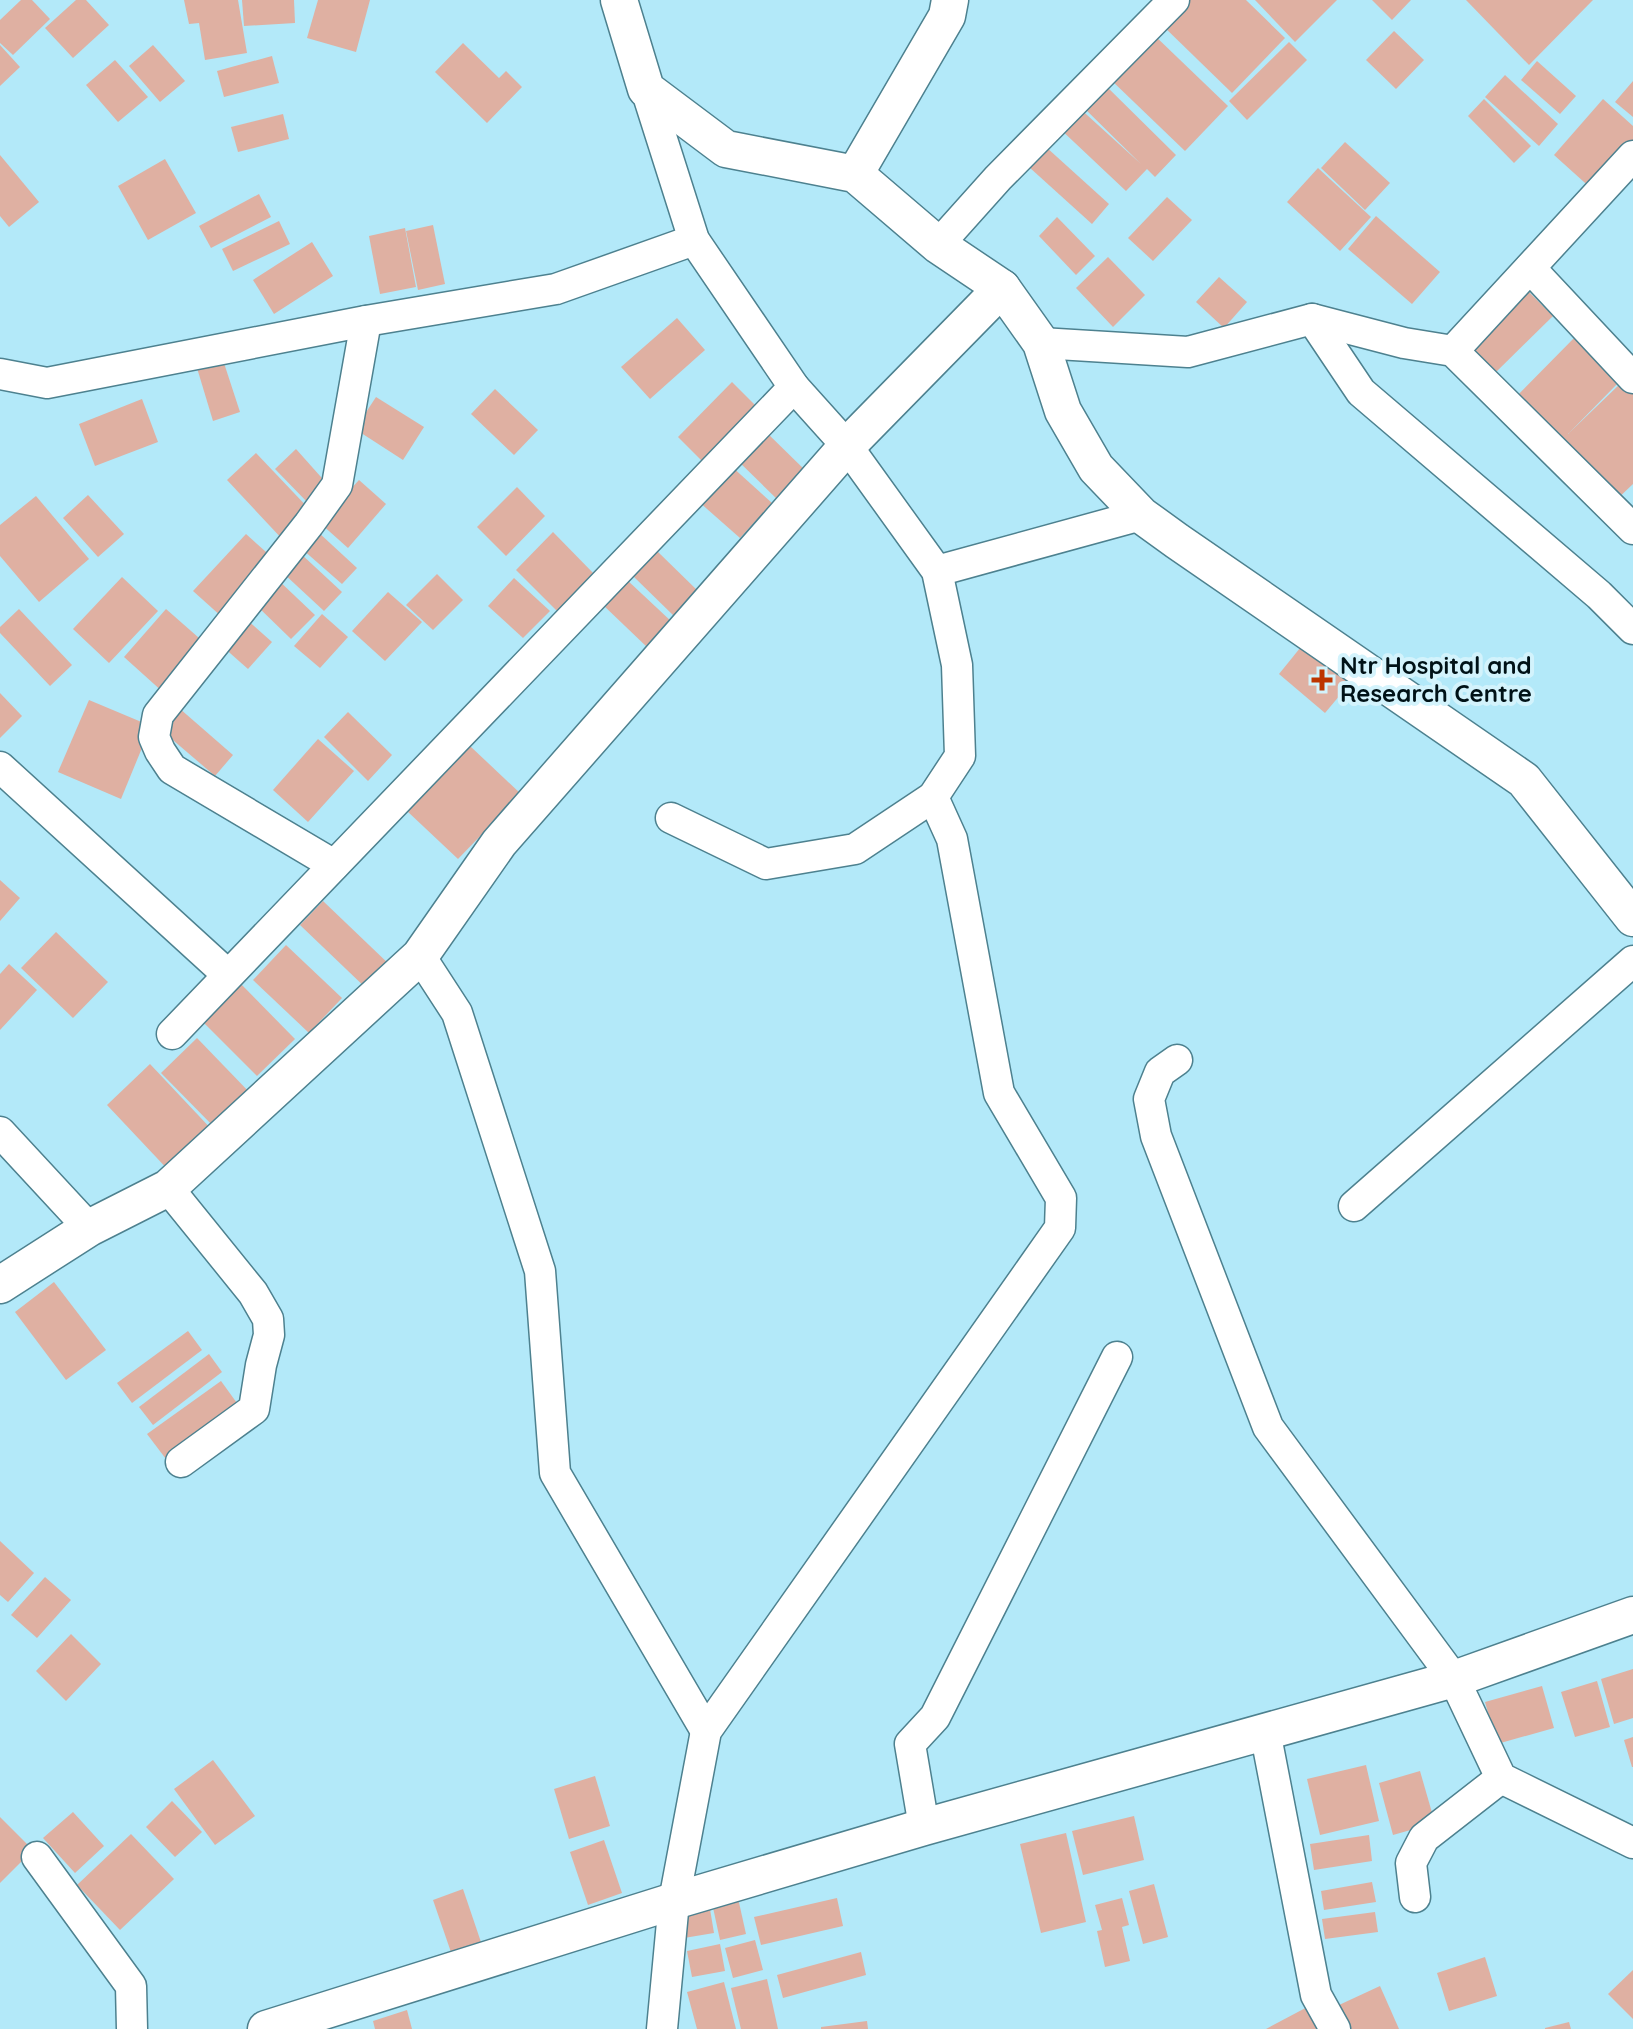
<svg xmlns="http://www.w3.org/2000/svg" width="1633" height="2029" font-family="Quicksand,sans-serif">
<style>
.building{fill:#dfb0a2}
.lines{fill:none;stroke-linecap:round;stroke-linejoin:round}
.minor-casing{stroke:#4d818f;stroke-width:33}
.tertiary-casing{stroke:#4d818f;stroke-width:39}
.minor{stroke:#fff;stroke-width:30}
.tertiary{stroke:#fff;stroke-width:36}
.poi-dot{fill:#bd3500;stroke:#d3f3fc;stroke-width:3}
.labels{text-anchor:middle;stroke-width:8;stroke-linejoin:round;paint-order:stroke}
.poi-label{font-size:24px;font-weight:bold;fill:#001217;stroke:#d3f3fc;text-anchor:start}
</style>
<rect width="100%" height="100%" fill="#b3e9f9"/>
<g class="building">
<path d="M21 0H32L50 19 13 55 0 43V20Z"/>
<path d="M76 0H86L109 25 73 58 45 28Z"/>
<path d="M184 0H238L247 53 205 60 199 23 189 24Z"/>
<path d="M242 0H294L295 23 244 26Z"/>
<path d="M318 0H370L356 52 307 38Z"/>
<path d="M1183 0H1246L1285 38 1232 93 1160 23Z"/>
<path d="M1255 0H1337L1295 42Z"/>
<path d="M1372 0H1411L1392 20Z"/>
<path d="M1466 0H1593L1529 65Z"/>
<path d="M1394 31 1424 60 1396 89 1366 60Z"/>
<path d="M1152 33 1228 106 1185 151 1109 78Z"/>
<path d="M1289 42 1307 60 1247 120 1229 101Z"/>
<path d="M463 43 499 78 506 71 522 87 487 123 435 72Z"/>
<path d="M0 45 20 67 0 86Z"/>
<path d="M153 45 185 81 160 102 129 66Z"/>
<path d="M272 56 279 83 224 97 217 71Z"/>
<path d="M115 60 148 97 118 122 86 85Z"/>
<path d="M1537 61 1576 96 1560 114 1521 80Z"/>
<path d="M1505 75 1558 124 1539 146 1485 97Z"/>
<path d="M1101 81 1176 155 1155 177 1147 169 1126 191 1057 126 1076 105 1141 164 1079 103Z"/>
<path d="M1633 81V117L1615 102Z"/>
<path d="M1484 99 1531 146 1514 163 1468 116Z"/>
<path d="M1603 99 1633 126V148L1594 191 1554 155Z"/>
<path d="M283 114 289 139 238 152 231 127Z"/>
<path d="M1345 142 1390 183 1365 210 1321 168Z"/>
<path d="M1046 147 1109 204 1092 224 1029 167Z"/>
<path d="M0 155 39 202 9 227 0 216Z"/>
<path d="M165 159 196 213 148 240 118 186Z"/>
<path d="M1318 168 1371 217 1340 251 1287 202Z"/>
<path d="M259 194 271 217 211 248 199 226Z"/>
<path d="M1167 197 1192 220 1153 261 1128 238Z"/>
<path d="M1376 216 1440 272 1412 304 1348 249Z"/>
<path d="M1057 217 1095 256 1076 275 1039 236Z"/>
<path d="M279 221 290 244 233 271 222 249Z"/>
<path d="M433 225 445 284 418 290 406 231Z"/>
<path d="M405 228 416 287 380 294 369 236Z"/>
<path d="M312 242 333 276 274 314 253 280Z"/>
<path d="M1108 257 1145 295 1113 327 1076 288Z"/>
<path d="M1219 277 1247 302 1224 328 1196 302Z"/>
<path d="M1526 289 1553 316 1492 376 1465 349Z"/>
<path d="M677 318 705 350 650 399 621 367Z"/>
<path d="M1576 336 1621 380 1568 434 1622 382 1633 393V484L1612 504 1511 402Z"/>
<path d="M223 360 240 412 213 421 197 368Z"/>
<path d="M732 382 762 412 708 467 678 437Z"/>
<path d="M495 389 538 430 514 455 471 414Z"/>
<path d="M376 397 424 427 403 460 355 429Z"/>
<path d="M142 399 158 442 95 466 79 424Z"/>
<path d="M762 428 809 474 781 503 734 457Z"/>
<path d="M296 449 329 486 310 505 275 469Z"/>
<path d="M256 453 313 513 284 541 227 480Z"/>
<path d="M730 465 772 503 740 538 698 501Z"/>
<path d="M359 480 386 504 348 548 320 523Z"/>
<path d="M517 487 545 516 506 556 477 527Z"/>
<path d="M88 495 124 534 98 557 63 518Z"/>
<path d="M36 496 89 559 39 602 0 556V525Z"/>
<path d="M318 532 357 568 342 584 302 549Z"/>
<path d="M553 532 597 577 560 614 516 570Z"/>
<path d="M246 534 275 560 222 617 193 591Z"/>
<path d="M656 550 700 593 676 618 632 575Z"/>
<path d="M300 553 342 592 324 611 282 572Z"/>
<path d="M437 574 463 600 433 630 406 605Z"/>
<path d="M122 577 158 611 109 663 73 629Z"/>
<path d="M276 578 315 615 291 639 253 602Z"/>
<path d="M514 578 550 611 523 638 488 606Z"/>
<path d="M626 579 673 623 648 648 602 604Z"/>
<path d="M388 592 422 622 385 661 352 631Z"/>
<path d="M19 609 72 665 50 686 0 633V627Z"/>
<path d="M166 609 207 645 164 693 124 657Z"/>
<path d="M322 614 348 637 320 668 294 646Z"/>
<path d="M246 619 272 642 248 669 222 646Z"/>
<path d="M1309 637 1356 676 1325 713 1279 674Z"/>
<path d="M0 693 22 716 0 738Z"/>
<path d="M89 700 151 726 121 799 58 772Z"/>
<path d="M179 708 233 755 215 776 160 729Z"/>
<path d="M348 712 392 755 368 781 324 737Z"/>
<path d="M318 739 354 771 308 822 273 790Z"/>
<path d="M470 746 521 794 458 859 407 811Z"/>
<path d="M0 880 20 898 0 921Z"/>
<path d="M323 901 392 967 369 991 300 925Z"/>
<path d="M56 932 108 982 73 1018 21 968Z"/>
<path d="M286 945 342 998 309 1033 253 980Z"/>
<path d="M9 964 37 990 0 1030V974Z"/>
<path d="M238 981 295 1039 257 1076 199 1018Z"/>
<path d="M197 1038 252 1095 217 1130 161 1073Z"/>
<path d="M150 1064 215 1133 172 1174 107 1105Z"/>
<path d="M54 1282 106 1350 66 1380 15 1312Z"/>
<path d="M188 1331 202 1350 132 1403 117 1383Z"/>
<path d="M209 1354 222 1372 153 1425 139 1407Z"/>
<path d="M221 1381 242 1410 169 1463 147 1434Z"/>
<path d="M0 1541 34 1573 8 1602 0 1595Z"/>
<path d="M45 1577 71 1600 37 1638 11 1615Z"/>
<path d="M71 1634 101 1664 66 1701 36 1671Z"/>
<path d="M1633 1669V1718L1614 1724 1601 1679Z"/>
<path d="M1597 1681 1610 1727 1575 1737 1561 1692Z"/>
<path d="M1542 1686 1554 1728 1497 1744 1485 1702Z"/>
<path d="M1633 1737V1767H1632L1624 1740Z"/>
<path d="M213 1760 255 1816 215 1845 174 1789Z"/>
<path d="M1366 1765 1379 1821 1320 1835 1307 1779Z"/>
<path d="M1420 1771 1435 1823 1393 1835 1379 1783Z"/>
<path d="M595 1776 610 1826 569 1839 554 1789Z"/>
<path d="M172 1801 202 1832 175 1857 146 1827Z"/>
<path d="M73 1812 104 1846 75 1873 43 1838Z"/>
<path d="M1134 1816 1144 1860 1083 1875 1072 1831Z"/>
<path d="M0 1817 33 1850 0 1883Z"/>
<path d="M1066 1833 1086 1922 1041 1933 1020 1844Z"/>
<path d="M131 1834 174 1879 120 1930 77 1885Z"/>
<path d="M1369 1835 1372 1861 1314 1870 1310 1844Z"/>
<path d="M604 1840 622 1893 588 1905 570 1852Z"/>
<path d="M1372 1882 1376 1902 1324 1910 1321 1891Z"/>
<path d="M1154 1884 1168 1937 1143 1944 1129 1891Z"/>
<path d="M463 1889 483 1948 453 1958 433 1900Z"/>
<path d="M738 1898 746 1934 720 1940 712 1903Z"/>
<path d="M837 1898 843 1926 761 1945 754 1917Z"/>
<path d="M1122 1898 1129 1925 1122 1927 1130 1961 1105 1967 1097 1931 1102 1930 1095 1905Z"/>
<path d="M709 1903 714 1933 684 1938 679 1908Z"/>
<path d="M1375 1912 1378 1932 1325 1939 1322 1919Z"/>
<path d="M755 1940 763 1970 733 1978 725 1948Z"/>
<path d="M720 1944 725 1971 692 1977 687 1951Z"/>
<path d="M861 1952 866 1975 783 1998 777 1975Z"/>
<path d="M1485 1957 1497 1996 1449 2011 1437 1973Z"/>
<path d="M1633 1970V2019L1608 1994Z"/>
<path d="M767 1979 778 2029H741L731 1988Z"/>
<path d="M724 1982 736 2029H697L687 1992Z"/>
<path d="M1380 1986 1399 2029H1349L1339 2005Z"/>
<path d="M1313 2004 1325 2029H1266Z"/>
<path d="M407 2010 412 2029H375L373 2021Z"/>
<path d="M867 2021 868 2029H821V2027Z"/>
<path d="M1569 2022 1571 2029H1545V2028Z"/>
</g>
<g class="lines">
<defs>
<g id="minor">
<path d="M646 89 694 240 794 387 847 446 937 571 957 665 960 756 933 797 855 849 766 864 671 818"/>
<path d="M938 245 998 178 1174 0"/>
<path d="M1530 268 1633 378"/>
<path d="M1312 319 1361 392 1599 595 1633 629"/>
<path d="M1041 343 1188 352 1312 319 1404 343 1453 351 1633 529"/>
<path d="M1453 351 1633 156"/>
<path d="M0 374 47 383 366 321 556 289 694 240"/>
<path d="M937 571 1141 515"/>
<path d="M0 767 228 975"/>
<path d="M334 865 172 769 160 751 154 737 158 715 309 524 337 485 366 321"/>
<path d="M420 956 457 1013 540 1271 555 1473 706 1731"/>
<path d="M172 1034 794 387"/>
<path d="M1177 1060 1160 1072 1149 1099 1156 1136 1268 1427 1454 1679 1501 1778 1633 1843"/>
<path d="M0 1132 89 1228"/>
<path d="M168 1188 253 1293 268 1319 269 1335 261 1365 254 1409 181 1462"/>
<path d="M1354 1206 1633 961"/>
<path d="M1265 1731 1316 1995 1335 2029"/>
<path d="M924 1827 910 1744 935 1717 1117 1357"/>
<path d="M37 1857 131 1986 132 2029"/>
<path d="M1415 1897 1411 1863 1424 1838 1501 1778"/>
<path d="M662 2029 674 1901 706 1731 1060 1228 1061 1198 999 1093 952 839 933 797"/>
</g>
<g id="tertiary">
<path d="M619 0 646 89 726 149 855 174 938 245 1002 288 1041 343 1063 411 1096 468 1141 515 1177 541 1524 780 1633 918"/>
<path d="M855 174 947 16 950 0"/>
<path d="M0 1285 89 1228 168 1188 420 956 499 843 847 446 1002 288"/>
<path d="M266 2029 674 1901 924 1827 1454 1679 1633 1615"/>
</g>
</defs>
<use href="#minor" class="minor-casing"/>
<use href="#tertiary" class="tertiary-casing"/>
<use href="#minor" class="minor"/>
<use href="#tertiary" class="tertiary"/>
</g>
<path class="poi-dot" d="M1318 668h8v8h8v8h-8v8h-8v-8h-8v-8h8z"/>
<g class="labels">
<g class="poi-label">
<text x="1340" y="674">Ntr Hospital and<tspan x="1340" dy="28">Research Centre</tspan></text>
</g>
</g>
</svg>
